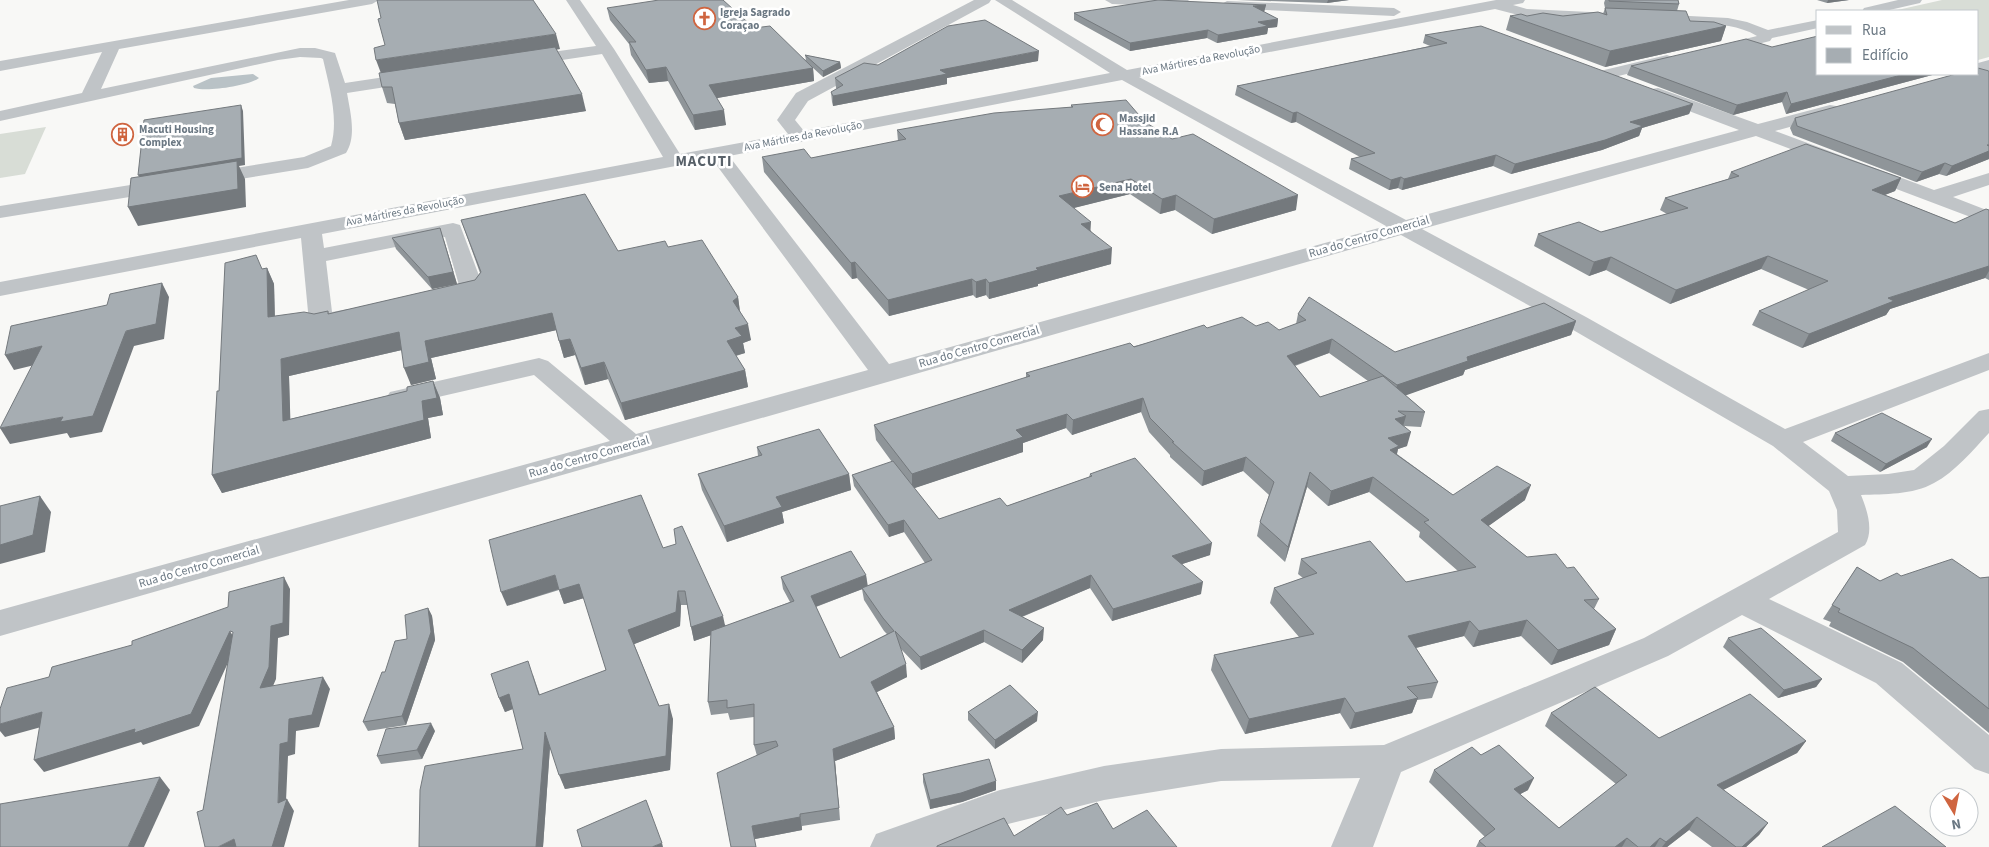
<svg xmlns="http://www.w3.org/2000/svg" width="1989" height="847" font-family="'Source Sans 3',sans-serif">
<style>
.green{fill:#d8ddd6}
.water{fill:#b9c2c6}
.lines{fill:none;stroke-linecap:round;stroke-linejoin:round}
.minor{fill:#c0c4c7;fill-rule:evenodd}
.wall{fill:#8f9599;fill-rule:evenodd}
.shaded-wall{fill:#74797d}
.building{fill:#a6adb2;stroke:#74797d}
.labels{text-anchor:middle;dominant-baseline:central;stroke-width:5;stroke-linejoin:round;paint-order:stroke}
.far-poi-label{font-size:11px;font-weight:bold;fill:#6b7883;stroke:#fff;text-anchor:start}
.far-street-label{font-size:11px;fill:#6b7883;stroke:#fff}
.street-label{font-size:12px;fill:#6b7883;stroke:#fff}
.far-district-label{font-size:15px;font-weight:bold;letter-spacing:1px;fill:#586169;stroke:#fff}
</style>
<rect width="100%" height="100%" fill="#f8f8f6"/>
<g class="green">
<polygon points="1942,0 1989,0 1989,57 1978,60 1978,11 1893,11"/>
<polygon points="46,127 25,174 0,178 0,134"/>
</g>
<path class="water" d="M 253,74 L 259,78 C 248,86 207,92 194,88 L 193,86 L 211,78 Z"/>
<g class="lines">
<g class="minor">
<path d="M 349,0 L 379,0 L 372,4 L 119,49 L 101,89 L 300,48 L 315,48 L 335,53 L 345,83 L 418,72 L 424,74 L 426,77 L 424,80 L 418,82 L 347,93 C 350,111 357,136 346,153 L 308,168 L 0,218 L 0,206 L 304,157 L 331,146 C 339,118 329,86 323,59 L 321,58 L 300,57 L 278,60 L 0,121 L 0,111 L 82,93 L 102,52 L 0,71 L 0,61 Z"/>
<path d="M 566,0 L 580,0 L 614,49 L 680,154 L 788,134 L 777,120 L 796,93 L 974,0 L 991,0 L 989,3 L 808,101 L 795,120 L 804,131 L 1110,73 L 995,0 L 1012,0 L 1127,70 L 1496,0 L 1525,0 L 1523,3 L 1513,5 L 1527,9 L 1611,13 L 1616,14 L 1618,17 L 1616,20 L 1611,21 L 1526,17 L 1495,9 L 1139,77 L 1406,220 L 1739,130 L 1652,97 L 1650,93 L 1652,89 L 1658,88 L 1758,124 L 1830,105 L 1836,106 L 1839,110 L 1836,114 L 1775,131 L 1934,190 L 1989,173 L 1989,185 L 1953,197 L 1989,211 L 1989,224 L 1756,136 L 1422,229 L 1586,317 L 1785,429 L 1989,353 L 1989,370 L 1803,442 L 1848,476 L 1888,474 L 1914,470 L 1944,446 L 1979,411 L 1989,409 L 1989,433 C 1973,450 1955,472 1934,483 C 1913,495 1884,494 1861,495 C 1867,510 1874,530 1865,545 L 1769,599 L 1902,663 L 1989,735 L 1989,774 L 1975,769 L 1876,683 L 1742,615 L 1668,656 L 1401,772 L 1373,847 L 1331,847 L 1360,778 L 1221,781 L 1104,800 L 1000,826 L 942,847 L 870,847 L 876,834 L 1000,790 L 1104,766 L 1221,749 L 1384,745 L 1644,638 L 1838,532 L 1837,510 L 1829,491 L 1773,446 L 1568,327 L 1401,235 L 0,636 L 0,610 L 610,441 L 534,375 L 399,406 L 390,404 L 386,398 L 390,392 L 539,358 L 548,361 L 636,434 L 868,370 L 712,159 L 322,234 L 324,248 L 453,223 L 460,225 L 484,289 L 480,294 C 466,297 449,304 435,300 L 431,295 L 435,290 L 459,285 L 445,237 L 326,261 L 332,312 L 348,309 L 356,311 L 360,316 L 356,321 L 321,329 L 312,327 L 309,322 L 301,238 L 0,296 L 0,282 L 663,157 L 602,54 L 522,66 L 517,64 L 514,61 L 517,58 L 522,56 L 596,46 ZM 1122,80 L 1386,226 L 889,364 L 729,156 Z"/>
<polygon points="1105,0 1188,0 1191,3 1184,7 1112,4"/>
<polygon points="1898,0 1922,0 1920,3 1885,11 1862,11 1864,8"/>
<polygon points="1227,1 1394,8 1401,12 1394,16 1222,8 1220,5"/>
<path d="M 1651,14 L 1728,18 L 1747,22 L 1768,30 L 1818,20 L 1818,28 L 1772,38 L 1770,41 L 1750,46 L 1745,45 L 1743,42 L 1745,39 L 1757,36 C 1723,16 1682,30 1646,21 L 1644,18 L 1646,15 Z"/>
<polygon points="1667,55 1672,57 1675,60 1672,63 1606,79 1600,77 1598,74 1600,71"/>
<polygon points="1989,60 1989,70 1978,73 1978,63"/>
</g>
</g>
<g class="wall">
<polygon points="1237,0 1349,0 1327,3"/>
<polygon points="1605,0 1678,0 1679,4 1677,11 1690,21 1726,26 1721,41 1605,67 1506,30 1510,16 1563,16 1603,14 1605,8 1604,3"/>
<polygon points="1817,0 1849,0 1827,3"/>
<polygon points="1266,5 1264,12 1278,19 1277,27 1268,28 1267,34 1217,43 1207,38 1130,51 1074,20 1074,13"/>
<polygon points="607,8 754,28 806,60 805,55 840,62 841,68 823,77 812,67 813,68 814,81 717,98 726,125 695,130 668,81 649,83 631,55 629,44 610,20"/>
<polygon points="1425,35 1693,104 1689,114 1642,128 1639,136 1602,150 1511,174 1493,166 1402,190 1398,188 1389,190 1349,169 1351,159 1360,157 1296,122 1291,123 1235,95 1237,86 1430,46 1423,43"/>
<polygon points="560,49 556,50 586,111 405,140 399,123 395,104 387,103 382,87 381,73"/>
<polygon points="1038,61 947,78 947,84 833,106 832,102 831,92 837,89 836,88 835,78 878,65"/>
<polygon points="1631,66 1818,74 1936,74 1786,114 1782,102 1733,115 1627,75"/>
<polygon points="1989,71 1989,159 1946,176 1939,174 1916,182 1793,135 1790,128 1795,118"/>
<polygon points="1071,105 1145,122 1172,139 1296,210 1212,234 1175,210 1160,214 1130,194 1073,208 1091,231 1111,264 1038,284 1038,286 989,299 986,295 976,298 973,295 889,316 857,278 852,279 764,172 762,157 811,158 898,141 897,130 1071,107"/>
<polygon points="1731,172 1901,178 1895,191 1885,195 1955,223 1989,210 1989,280 1985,278 1890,309 1886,315 1802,348 1752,325 1759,311 1809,290 1761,269 1670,304 1606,270 1589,276 1534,246 1538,234 1601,232 1667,214 1660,210 1665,198 1728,179"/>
<polygon points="461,220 618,251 668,247 738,297 740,311 751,340 743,343 745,353 736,356 745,370 748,387 625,420 608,379 585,385 575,355 564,358 556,330 431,358 436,379 411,385 402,350 289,376 290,419 407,391 433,381 440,398 443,415 428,418 431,438 222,493 212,475 219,391 262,269 267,268 274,284 275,316 314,314 328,311 329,314 475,280 480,273"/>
<polygon points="392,238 444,240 457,284 432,289 396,249"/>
<path d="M 1298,314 L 1395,352 L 1576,321 L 1571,335 L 1465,370 L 1463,375 L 1405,395 L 1425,412 L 1421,427 L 1404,426 L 1407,446 L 1398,449 L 1397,454 L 1453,495 L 1525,500 L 1488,526 L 1527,557 L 1567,568 L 1599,599 L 1594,609 L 1616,629 L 1609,645 L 1551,665 L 1521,636 L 1473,647 L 1464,636 L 1416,648 L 1438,682 L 1432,698 L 1417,700 L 1412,713 L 1350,729 L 1340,713 L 1245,734 L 1211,670 L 1214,655 L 1299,637 L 1270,603 L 1274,588 L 1303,578 L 1298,574 L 1301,559 L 1406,582 L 1458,571 L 1419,537 L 1420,532 L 1369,492 L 1328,506 L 1307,487 L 1285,562 L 1257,536 L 1260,522 L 1269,495 L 1243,471 L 1202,486 L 1170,457 L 1170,455 L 1149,432 L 1141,412 L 1072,435 L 1066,428 L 1023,443 L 1023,452 L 914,488 L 939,519 L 1007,506 L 1089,477 L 1090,474 L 1210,555 L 1182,564 L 1201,594 L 1112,621 L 1090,588 L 1022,617 L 1043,640 L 1022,663 L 984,642 L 921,670 L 900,648 L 907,677 L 877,692 L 894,727 L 895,739 L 835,761 L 840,820 L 802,826 L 802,830 L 755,839 L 731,847 L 757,756 L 754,745 L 754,717 L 730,720 L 728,713 L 711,715 L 708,702 L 711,635 L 694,641 L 687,605 L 681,605 L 680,626 L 634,644 L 659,706 L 673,719 L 670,770 L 565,789 L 550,748 L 543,847 L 419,847 L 523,749 L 513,709 L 505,712 L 499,698 L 533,675 L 540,695 L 606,670 L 584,598 L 564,604 L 559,590 L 507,606 L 663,548 L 726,626 L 790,602 L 783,589 L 781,577 L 866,575 L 867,586 L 925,563 L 904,532 L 889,537 L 854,486 L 852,475 L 892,462 L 876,440 L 874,425 L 1026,378 L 1026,373 L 1207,328 L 1256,326 L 1279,330 L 1296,324 ZM 1329,353 L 1368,381 L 1320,397 L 1295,366 ZM 862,589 L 864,600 L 884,631 L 887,634 L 840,658 L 816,607 Z"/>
<polygon points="1835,433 1927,447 1880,472 1831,441"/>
<polygon points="757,447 849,474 851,490 782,512 784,523 727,542 702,490 698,474 758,456"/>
<polygon points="1857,567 1880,581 1901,576 1980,578 1989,577 1989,733 1903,662 1829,626 1831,622 1823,619"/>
<polygon points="428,608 432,616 435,640 406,725 368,731 363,722 407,639"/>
<polygon points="1728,638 1822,679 1816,687 1778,698 1723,647"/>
<polygon points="968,712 1037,721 995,749 968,720"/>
<polygon points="1551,713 1659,738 1806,741 1797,753 1723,790 1768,823 1759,835 1746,847 1712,847 1689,830 1667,847 1476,847 1479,841 1485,837 1429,782 1434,770 1481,755 1528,790 1520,794 1559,828 1616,784 1545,726"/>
<polygon points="435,731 422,759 381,764 377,756"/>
<polygon points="923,774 996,790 962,802 930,809 923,782"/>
</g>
<g class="shaded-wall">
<polygon points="1328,0 1349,0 1327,3"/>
<polygon points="1828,0 1849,0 1827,3"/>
<polygon points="1266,5 1264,12 1253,6"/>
<polygon points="1278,19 1277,27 1268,28 1267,34 1217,43 1218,35 1258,22"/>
<polygon points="1726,26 1721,41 1605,67 1610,51"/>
<polygon points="1208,30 1207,38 1130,51 1130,43"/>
<polygon points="556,34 560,49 382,76 376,60"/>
<polygon points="1039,51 1038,61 947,78 947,84 833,106 833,96 940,70"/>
<polygon points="840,62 841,68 823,77 823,71"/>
<polygon points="666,67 668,81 649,83 646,70"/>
<polygon points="813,68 814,81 712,99 709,85"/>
<polygon points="1905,74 1936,74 1786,114 1791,104"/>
<polygon points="1787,92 1782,102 1733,115 1737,105"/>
<polygon points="582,94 586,111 405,140 399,123"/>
<polygon points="1693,104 1689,114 1642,128 1639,136 1602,150 1511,174 1515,164 1630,122"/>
<polygon points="241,105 243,111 245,165 239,166 245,179 246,207 138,226 128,207 142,181 138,175"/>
<polygon points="724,110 726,125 695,130 693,115"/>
<polygon points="1297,112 1296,122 1291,123 1293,113"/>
<polygon points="1989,145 1989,159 1946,176 1952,166"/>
<polygon points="1496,155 1493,166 1402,190 1404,179"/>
<polygon points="1945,163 1939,174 1916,182 1922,172"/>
<polygon points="1401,177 1398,188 1389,190 1391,180"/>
<polygon points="1901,178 1895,191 1866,202 1872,190"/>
<polygon points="1131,179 1130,194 1058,212 1059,196"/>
<polygon points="1176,195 1175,210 1160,214 1162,199"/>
<polygon points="1298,195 1296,210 1212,234 1214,219"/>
<polygon points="1091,222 1090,238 1081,224"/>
<polygon points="440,228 457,284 432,289 428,277"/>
<polygon points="1112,248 1111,264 1038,284 1038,286 989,299 989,283 1036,268"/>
<polygon points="1768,256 1761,269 1670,304 1676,290"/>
<polygon points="1611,257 1606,270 1589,276 1594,262"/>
<polygon points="855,262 857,278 852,279 851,263"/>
<polygon points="1989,266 1989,271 1985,278 1890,309 1886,315 1802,348 1809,334 1888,298"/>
<polygon points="267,268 274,284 275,334 268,317"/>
<polygon points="972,279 973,295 889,316 888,300"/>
<polygon points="986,279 986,295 976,298 976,282"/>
<polygon points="162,283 169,297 164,339 134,346 102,432 70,438 67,433 10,444 0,428 63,417"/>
<polygon points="738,297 740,313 733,301"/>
<polygon points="552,313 557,330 431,358 436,379 411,385 404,368 425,341"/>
<polygon points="1576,321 1571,335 1465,370 1463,375 1393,400 1397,385 1467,357"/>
<polygon points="748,324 751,340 743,343 745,353 730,357 727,341 735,328"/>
<polygon points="399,332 406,349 289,376 291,439 283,421 281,359"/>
<polygon points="570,339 575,355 564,358 559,341"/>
<polygon points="1332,339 1329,353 1284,369 1287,356"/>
<polygon points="42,346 51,361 14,370 5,355"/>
<polygon points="604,362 608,379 585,385 581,368"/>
<polygon points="745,370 748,387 625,420 621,403"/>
<polygon points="433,381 440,398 443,415 428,418 431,438 222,493 212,475 422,401"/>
<polygon points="1143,398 1141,412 1072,435 1073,420"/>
<polygon points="1067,414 1066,428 1023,443 1023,452 912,489 912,474 1016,430"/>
<polygon points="1406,416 1402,430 1395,419"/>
<polygon points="1411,432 1407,446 1398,449 1395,461 1386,464 1388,438"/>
<polygon points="1932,439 1927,447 1880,472 1886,464"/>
<polygon points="1246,457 1243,471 1202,486 1204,471"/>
<polygon points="1310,472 1307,487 1285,562 1288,547"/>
<polygon points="849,474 851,490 782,512 784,523 727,542 724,526 776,497"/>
<polygon points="1373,477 1369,492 1328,506 1331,491"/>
<polygon points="1531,485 1525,500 1476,535 1481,520"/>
<polygon points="40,496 51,512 45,552 0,564 0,545"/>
<polygon points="904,520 904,532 889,537 888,525"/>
<polygon points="1212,543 1210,555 1170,568 1172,556"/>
<polygon points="555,575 559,589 507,606 501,592"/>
<polygon points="866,575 868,587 812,608 811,596"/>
<polygon points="1091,575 1090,588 1009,622 1009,610"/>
<polygon points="284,577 290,589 289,635 278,638 276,679 267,700 260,688 271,626"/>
<polygon points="1203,582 1201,594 1112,621 1113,609"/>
<polygon points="579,584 584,598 564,604 559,590"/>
<polygon points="678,591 681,605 680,626 632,645 628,630"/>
<polygon points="428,608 432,616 435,640 406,725 402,716"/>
<polygon points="723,616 726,630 694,641 691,627"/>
<polygon points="1527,620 1521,636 1473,647 1479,631"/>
<polygon points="1470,621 1464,636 1403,651 1408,636"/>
<polygon points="1044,628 1043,640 1022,663 1022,650"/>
<polygon points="1616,629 1609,645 1551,665 1558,650"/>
<polygon points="984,630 984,642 921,670 920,657"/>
<polygon points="230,631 237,643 199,726 143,745 141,742 44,772 34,760"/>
<polygon points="906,664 907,677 873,694 871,682"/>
<polygon points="323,677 330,689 319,727 296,731 295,754 288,756 286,801 287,799 294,811 284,847 272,847 278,803 280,744 289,719"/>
<polygon points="1822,679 1816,687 1778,698 1784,690"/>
<polygon points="509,694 515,708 505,712 499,698"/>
<polygon points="1345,698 1340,713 1245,734 1249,719"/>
<polygon points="1418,698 1412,713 1350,729 1355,713"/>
<polygon points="669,704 673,719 670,770 565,789 559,775"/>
<polygon points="42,712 52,724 5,737 0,731 0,724"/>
<polygon points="1038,712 1037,721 995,749 995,740"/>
<polygon points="431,723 435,731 422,759 417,750"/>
<polygon points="894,727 895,739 835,761 840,820 833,749"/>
<polygon points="545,732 550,746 543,847 536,847"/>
<polygon points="1806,741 1797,753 1709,797 1717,785"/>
<polygon points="160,777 170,790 144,847 128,847"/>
<polygon points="1534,778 1528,790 1508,801 1514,789"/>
<polygon points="996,781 996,790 962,802 930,809 930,800"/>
<polygon points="800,814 802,830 755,839 752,826"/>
<polygon points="1697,817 1689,830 1667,847 1662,847 1666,842"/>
<polygon points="1768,823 1759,835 1746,847 1742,847"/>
<polygon points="1627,838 1622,847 1615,847"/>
<polygon points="1660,838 1655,847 1650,847"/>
<polygon points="234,839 240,847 218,847"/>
<polygon points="662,843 663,847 652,847"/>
</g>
<g class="building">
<polygon points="377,0 533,0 556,34 376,60 374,48 385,45 378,19 381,18"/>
<polygon points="659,0 723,0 754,28 770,26 813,68 709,85 724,110 693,115 666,67 646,70 629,42 636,42 607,8"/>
<polygon points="1158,0 1266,5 1253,6 1278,19 1258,22 1268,26 1218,35 1208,30 1130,43 1074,13"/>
<polygon points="1609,0 1678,0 1679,4 1609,1"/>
<polygon points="1605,8 1686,11 1690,21 1714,22 1726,26 1610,51 1510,16 1521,14 1527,16 1543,13 1563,16 1598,12 1607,15"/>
<polygon points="985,20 1039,51 940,70 947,74 833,96 831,92 843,85 835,78 864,63 878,65 948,26"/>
<polygon points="1481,26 1693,104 1630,122 1643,126 1605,140 1515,164 1496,155 1404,179 1401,177 1391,180 1351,159 1375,153 1297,112 1293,113 1237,86 1447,43 1425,35"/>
<polygon points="1818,36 1818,74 1905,74 1791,104 1787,92 1737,105 1631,66 1746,39 1772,47"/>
<polygon points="555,47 582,94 399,123 392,87 382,87 379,73"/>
<polygon points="805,55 840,62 823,71"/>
<polygon points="1978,68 1989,71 1989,145 1987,145 1989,146 1989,151 1952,166 1945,163 1922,172 1797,126 1795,118 1956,74 1978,74"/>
<polygon points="1126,100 1145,122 1172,139 1193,134 1298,195 1214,219 1176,195 1162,199 1131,179 1059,196 1091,222 1081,224 1112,248 1036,268 1038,270 989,283 986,279 976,282 972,279 888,300 855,262 851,263 762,157 804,149 811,158 906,139 897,130 994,113 1073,107 1071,105"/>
<polygon points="241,105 242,158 138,175 144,120"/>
<polygon points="1806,144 1901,178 1872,190 1955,223 1986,209 1989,210 1989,266 1888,298 1894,301 1809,334 1759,311 1828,281 1768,256 1676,290 1611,257 1594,262 1538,234 1579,222 1601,232 1688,208 1665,198 1739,176 1731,172"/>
<polygon points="237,161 238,189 128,207 131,178"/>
<polygon points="585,194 618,251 665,241 668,247 702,240 738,297 733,301 748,324 735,328 742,336 727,341 745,370 621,403 604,362 581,368 570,339 559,341 552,313 425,341 429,362 404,368 399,332 281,359 283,421 407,391 407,387 433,381 437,398 422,401 424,420 212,475 217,391 219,391 225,263 256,255 262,269 267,268 268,317 304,312 314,314 328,311 328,314 475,280 481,272 461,220"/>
<polygon points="440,228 453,272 428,277 392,238"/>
<polygon points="162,283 156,324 126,331 93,416 60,422 63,417 0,428 42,346 5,355 11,326 107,305 110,294"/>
<polygon points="1309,297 1395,352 1544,303 1576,321 1467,357 1468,361 1397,385 1332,339 1287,356 1320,397 1383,376 1425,412 1398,411 1406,416 1395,419 1411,432 1388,438 1399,446 1390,450 1453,495 1497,466 1531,485 1481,520 1527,557 1556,554 1567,568 1574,567 1599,599 1584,600 1616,629 1558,650 1527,620 1479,631 1470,621 1408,636 1438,682 1407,687 1418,698 1355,713 1345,698 1249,719 1214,655 1314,634 1274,588 1317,573 1301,559 1370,541 1406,582 1476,567 1424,522 1429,520 1373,477 1331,491 1310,472 1288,547 1260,522 1274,482 1246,457 1204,471 1172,442 1174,442 1150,418 1143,398 1073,420 1067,414 1016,430 1023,437 912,474 874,425 1030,376 1026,373 1130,343 1134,347 1204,325 1207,328 1242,317 1256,326 1268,322 1279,330 1306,320 1298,314"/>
<polygon points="1882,413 1932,439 1886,464 1835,433"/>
<polygon points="819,429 849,474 776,497 782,507 724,526 698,474 762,455 757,447"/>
<polygon points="1135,458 1212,543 1172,556 1203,582 1113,609 1091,575 1009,610 1044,628 1022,650 984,630 920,657 895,631 906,664 871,682 894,727 833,749 839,808 800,814 800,817 752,826 756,847 731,847 717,773 778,746 776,741 754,745 754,704 727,708 727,700 708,702 711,631 794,601 781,577 851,551 866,575 811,596 840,658 894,631 883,618 862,588 932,560 904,520 888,525 852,475 893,461 939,519 1000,498 1007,506 1092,476 1090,474"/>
<polygon points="641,495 663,548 676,544 674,529 682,526 723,616 691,627 685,591 678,591 676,612 628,630 659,706 669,704 666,756 559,775 545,732 536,847 419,847 420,790 425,766 523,749 509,694 499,698 491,674 528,661 539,695 606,670 579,584 559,590 555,575 501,592 489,540"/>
<polygon points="40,496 33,535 0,545 0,506"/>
<polygon points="1952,559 1980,578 1989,577 1989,709 1913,648 1838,612 1840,609 1832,605 1857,567 1880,581 1897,573 1901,576"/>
<polygon points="284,577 283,623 271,626 269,667 260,688 323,677 312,715 289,719 288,742 280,744 278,803 287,799 272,847 236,847 234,839 218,847 205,847 197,812 203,810 233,632 230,631 191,714 134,733 135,729 34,760 42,712 0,724 0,709 7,688 49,677 52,667 132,645 132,641 228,607 229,592"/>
<polygon points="428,608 431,632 402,716 363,722 382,672 385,672 395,641 407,639 405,615"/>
<polygon points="1761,628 1822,679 1784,690 1728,638"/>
<polygon points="1010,685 1038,712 995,740 968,712"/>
<polygon points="1595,687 1659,738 1750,694 1806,741 1717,785 1768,823 1742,847 1736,847 1697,817 1666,842 1660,838 1650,847 1638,847 1627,838 1615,847 1486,847 1479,841 1495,829 1434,770 1472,747 1481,755 1499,745 1534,778 1514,789 1559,828 1627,775 1551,713"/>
<polygon points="431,723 417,750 377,756 386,729"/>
<polygon points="989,759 996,781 961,793 930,800 923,774"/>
<polygon points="160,777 128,847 0,847 0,804"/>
<polygon points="646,800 662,843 652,847 582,847 577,830"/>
<polygon points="1097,803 1113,829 1147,810 1177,847 937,847 937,846 1004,818 1014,836 1061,807 1067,815"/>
<polygon points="1895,806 1946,847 1822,847"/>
</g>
<defs>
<symbol id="church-ring" viewBox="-11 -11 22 22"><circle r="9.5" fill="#fff" stroke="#cf6540" stroke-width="1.5"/><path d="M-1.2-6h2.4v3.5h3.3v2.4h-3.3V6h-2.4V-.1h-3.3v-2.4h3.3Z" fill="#cf6540"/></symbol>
<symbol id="mosque-ring" viewBox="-11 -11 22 22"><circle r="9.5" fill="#fff" stroke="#cf6540" stroke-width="1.5"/><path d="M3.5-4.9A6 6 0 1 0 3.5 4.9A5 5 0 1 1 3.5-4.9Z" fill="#cf6540"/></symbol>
<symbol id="building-ring" viewBox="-11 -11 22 22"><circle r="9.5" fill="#fff" stroke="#cf6540" stroke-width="1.5"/><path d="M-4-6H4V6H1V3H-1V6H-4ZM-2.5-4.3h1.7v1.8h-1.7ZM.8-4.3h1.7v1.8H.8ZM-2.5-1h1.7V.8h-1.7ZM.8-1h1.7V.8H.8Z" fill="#cf6540"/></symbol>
<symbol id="hotel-ring" viewBox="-11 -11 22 22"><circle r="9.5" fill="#fff" stroke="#cf6540" stroke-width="1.5"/><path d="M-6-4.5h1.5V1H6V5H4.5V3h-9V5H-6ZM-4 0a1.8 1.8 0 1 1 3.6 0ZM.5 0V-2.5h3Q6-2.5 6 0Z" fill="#cf6540"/></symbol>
</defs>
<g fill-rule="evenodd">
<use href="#church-ring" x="692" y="6" width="25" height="25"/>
<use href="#mosque-ring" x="1090" y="112" width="25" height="25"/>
<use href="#building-ring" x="110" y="122" width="25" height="25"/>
<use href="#hotel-ring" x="1070" y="174" width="25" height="25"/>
</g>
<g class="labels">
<g class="far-poi-label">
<text x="720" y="12">Igreja Sagrado<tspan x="720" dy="13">Coraçao</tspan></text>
<text x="1119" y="118">Massjid<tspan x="1119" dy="13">Hassane R.A</tspan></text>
<text x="139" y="129">Macuti Housing<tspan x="139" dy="13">Complex</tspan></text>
<text x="1099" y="187">Sena Hotel</text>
</g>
<g class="far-street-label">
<text transform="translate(1201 60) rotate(-11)">Ava Mártires da Revolução</text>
<text transform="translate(803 136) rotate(-11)">Ava Mártires da Revolução</text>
<text transform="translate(405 211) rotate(-11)">Ava Mártires da Revolução</text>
</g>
<g class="street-label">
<text transform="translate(1369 237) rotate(-16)">Rua do Centro Comercial</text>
<text transform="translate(979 347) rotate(-16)">Rua do Centro Comercial</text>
<text transform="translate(589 457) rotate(-16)">Rua do Centro Comercial</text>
<text transform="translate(199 567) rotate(-16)">Rua do Centro Comercial</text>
</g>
<g class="far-district-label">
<text x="704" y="161">MACUTI</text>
</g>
</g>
<rect x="1816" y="10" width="162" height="65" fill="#ffffff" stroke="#c4c9cd"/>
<rect x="1826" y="26" width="25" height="8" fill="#c0c4c7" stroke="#c4c9cd"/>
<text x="1862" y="35" font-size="15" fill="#6b7883">Rua</text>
<rect x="1826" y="48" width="25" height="15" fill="#a6adb2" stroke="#c4c9cd"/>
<text x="1862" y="60" font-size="15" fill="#6b7883">Edifício</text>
<g transform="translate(1954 812) rotate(170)"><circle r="24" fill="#ffffff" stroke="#c4c9cd"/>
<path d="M0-4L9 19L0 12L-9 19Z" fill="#cf6540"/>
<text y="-8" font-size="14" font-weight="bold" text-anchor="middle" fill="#6b7883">N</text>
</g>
</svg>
